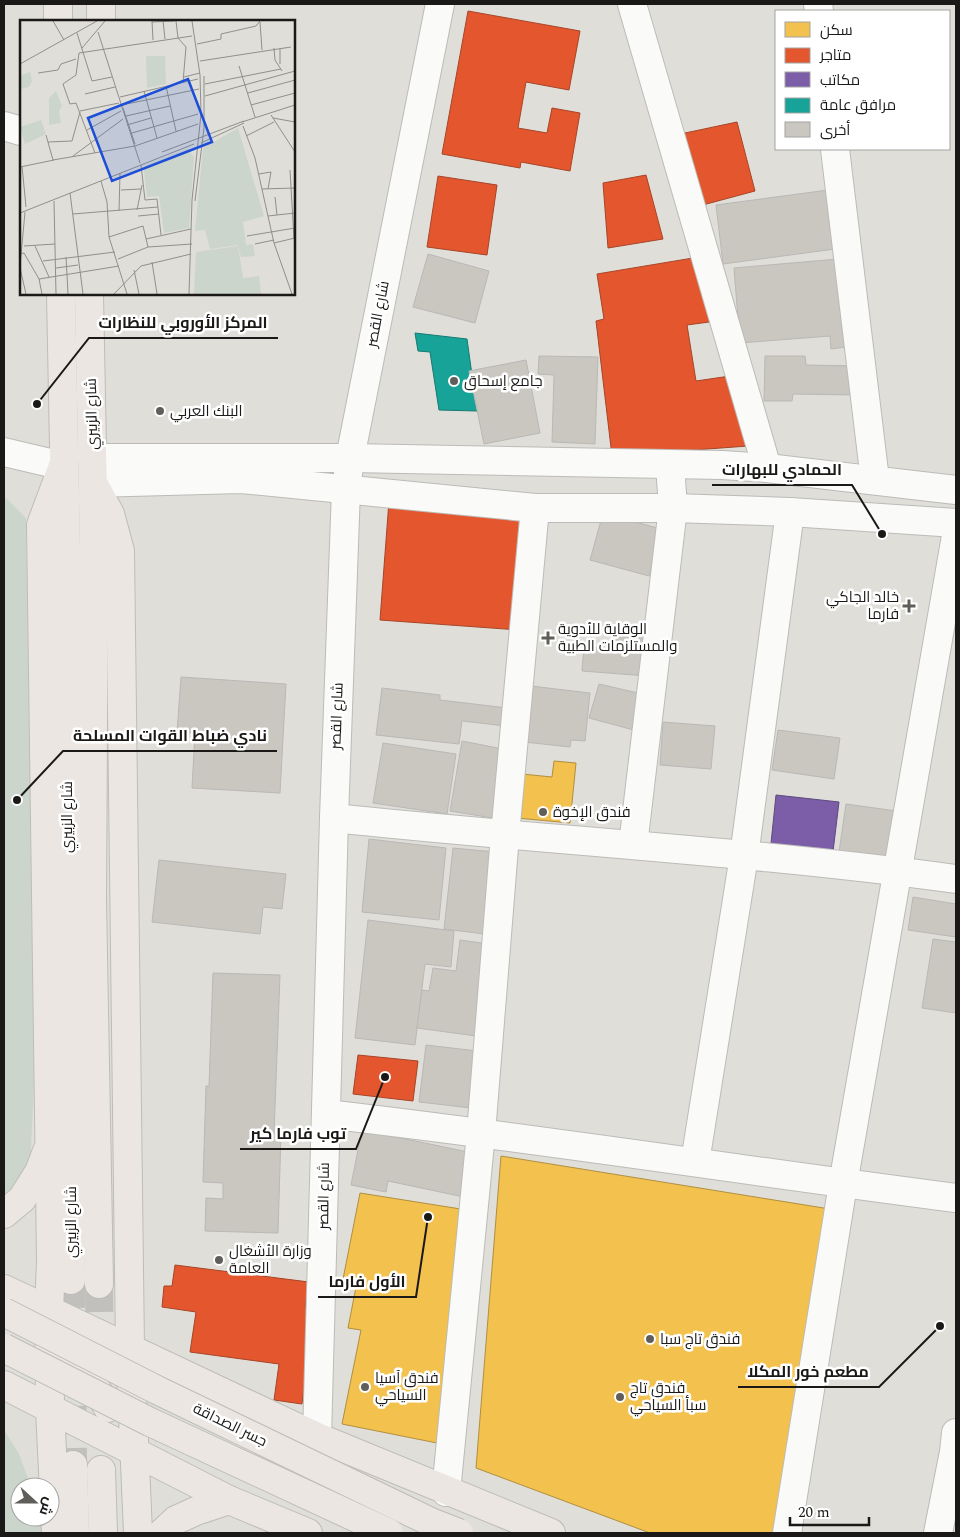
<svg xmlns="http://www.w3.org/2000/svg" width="960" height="1537" font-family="Spectral,Cairo,serif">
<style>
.green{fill:#cbd5cb}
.homes{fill:#f2c14e;stroke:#b18f3e}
.shops{fill:#e4572e;stroke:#a74427}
.offices{fill:#7b5ea7;stroke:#5e497c}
.public{fill:#17a398;stroke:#187a71}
.building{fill:#c9c7bf;stroke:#b9b8b5}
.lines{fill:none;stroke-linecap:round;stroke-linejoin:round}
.major-tunnel{stroke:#c1c0bc;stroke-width:28;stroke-dasharray:28 14;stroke-linecap:butt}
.minor-casing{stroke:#bcbbb7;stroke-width:30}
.major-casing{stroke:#bdbcba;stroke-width:30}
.minor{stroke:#fafaf9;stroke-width:28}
.major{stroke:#ebe6e2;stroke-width:28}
.major-bridge-casing{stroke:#bdbcba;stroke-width:30;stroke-linecap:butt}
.major-bridge{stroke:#ebe6e2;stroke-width:28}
.poi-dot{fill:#5f5e5b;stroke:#fff;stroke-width:2}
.labels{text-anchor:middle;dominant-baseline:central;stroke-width:5;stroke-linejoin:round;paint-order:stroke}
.street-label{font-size:15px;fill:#1a1917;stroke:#fff}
.poi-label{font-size:15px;fill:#1a1917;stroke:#fff;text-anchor:start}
.inset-road{fill:none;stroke:#908f8b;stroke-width:1}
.view{fill:#1d4ed8;fill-opacity:0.15;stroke:#1d4ed8;stroke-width:2.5}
.inset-edge{fill:none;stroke:#1a1917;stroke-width:2.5}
.leader{fill:none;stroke:#1a1917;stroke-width:2}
.callout-dot{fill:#1a1917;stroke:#fff;stroke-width:2}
.callout-label{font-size:16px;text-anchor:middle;font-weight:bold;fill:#1a1917;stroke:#fff;stroke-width:5;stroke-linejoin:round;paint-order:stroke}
</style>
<rect width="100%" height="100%" fill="#dfded9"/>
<g class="green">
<polygon points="4,496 26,518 34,1081 30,1170 4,1205"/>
<polygon points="4,1430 19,1454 31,1487 20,1487 20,1517 42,1517 48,1533 4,1533"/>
</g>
<g class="homes">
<polygon points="554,761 576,763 570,823 517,818 522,774 552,777"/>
<polygon points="501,1156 836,1210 778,1533 650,1533 476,1468"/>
<polygon points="360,1193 467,1210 442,1444 342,1424 361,1330 348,1328 357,1282 343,1279"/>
</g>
<g class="shops">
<polygon points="468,11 580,31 569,90 526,82 518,128 547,133 552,108 580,113 570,171 521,162 520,168 442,154"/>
<polygon points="737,122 755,191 699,206 671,136"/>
<polygon points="646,175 663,239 608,248 603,183"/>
<polygon points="438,176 497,185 487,255 427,247"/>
<polygon points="699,257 709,322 687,325 696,381 737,375 748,446 612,456 596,321 604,319 597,274"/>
<polygon points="389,501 528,511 519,630 380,620"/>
<polygon points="358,1055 418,1061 413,1101 353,1094"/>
<polygon points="175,1265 309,1282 305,1308 314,1309 302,1404 274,1400 279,1364 190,1352 196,1312 162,1307 164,1286 172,1286"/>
</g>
<polygon class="offices" points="776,795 839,802 832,860 770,853"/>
<polygon class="public" points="415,333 467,339 477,411 439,410 430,352 418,351"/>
<g class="building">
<polygon points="828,190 835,249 723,264 716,205"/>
<polygon points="428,254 489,271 475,323 413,307"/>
<polygon points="838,259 846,347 831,349 830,336 740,343 734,268"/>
<polygon points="539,356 598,357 595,444 552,442 554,375 538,374"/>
<polygon points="765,356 805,356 806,365 857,366 857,395 793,394 792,401 764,401"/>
<polygon points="526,360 540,433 484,444 469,371"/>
<polygon points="603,513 661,529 649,576 590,560"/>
<polygon points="615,636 650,639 647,676 582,671 584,646 614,649"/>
<polygon points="181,677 286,684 280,793 192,788 195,733 177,732"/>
<polygon points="599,684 647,695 641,732 589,718"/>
<polygon points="531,686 590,693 585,741 571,740 570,747 524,742"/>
<polygon points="382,688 440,695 440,700 516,709 514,727 462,721 459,744 376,735"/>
<polygon points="663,722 715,726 711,769 660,765"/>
<polygon points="778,730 840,738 834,779 772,770"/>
<polygon points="462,741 508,750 499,819 450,811"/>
<polygon points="383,743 456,754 447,814 373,803"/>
<polygon points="846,804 904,812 896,868 838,859"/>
<polygon points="369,839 446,848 439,920 362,912"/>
<polygon points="453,848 496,852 493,935 444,929"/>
<polygon points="159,860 286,874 282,909 263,907 260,934 152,922"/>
<polygon points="913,897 956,904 956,937 908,930"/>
<polygon points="368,920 454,931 451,967 425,964 415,1045 355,1038"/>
<polygon points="933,939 956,942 956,1013 922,1008"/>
<polygon points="460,940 489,944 476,1036 417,1028 422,990 429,991 433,968 456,971"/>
<polygon points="213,973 280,975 274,1133 281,1133 278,1233 205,1231 206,1198 223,1199 223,1183 203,1182 206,1086 209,1086"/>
<polygon points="426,1045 486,1052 480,1109 419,1102"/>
<polygon points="362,1130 473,1153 464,1197 388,1181 386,1192 351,1185"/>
</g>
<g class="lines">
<g class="major-tunnel">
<polyline points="71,1280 73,1465"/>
<polyline points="99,1284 100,1356"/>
</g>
<defs>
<g id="minor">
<polyline points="632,4 767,468"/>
<polyline points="818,4 819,11"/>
<polyline points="4,126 21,131"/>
<polyline points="835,149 875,480"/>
<polyline points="4,452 63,466"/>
<polyline points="92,458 350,458 722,465 767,468 956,490"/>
<polyline points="93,483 241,479 535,508 673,508 790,512 956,523"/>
<path d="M 334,818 C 541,840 750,851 956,879"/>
<polyline points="633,845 673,508 670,465"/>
<path d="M 326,1114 C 537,1138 746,1171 956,1198"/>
<polyline points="695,1162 744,856 790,512"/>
<polyline points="317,1437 334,818 346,490 350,458 440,4"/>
<polyline points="446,1492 481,1133 505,835 535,508"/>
<polyline points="787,1533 843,1184 956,536"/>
<polyline points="938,1533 954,1452 956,1433"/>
</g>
<g id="major">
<polyline points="58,4 58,21"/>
<polyline points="101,4 101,21"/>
<polyline points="61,294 66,549 71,1280"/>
<polyline points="89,294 94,552 92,900 99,1284"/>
<polyline points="93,483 110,514 120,551 130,1348 138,1533"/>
<polyline points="4,1214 22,1199 39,1172 47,1151"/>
<polyline points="4,1289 317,1437 551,1533"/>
<polyline points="64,1336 108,1408"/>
<polyline points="4,1385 229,1500 308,1533"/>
<polyline points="73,1465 75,1533"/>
<polyline points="101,1470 103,1533"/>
<polyline points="56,1533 50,1410 49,1311 51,1261 41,525 63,466"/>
<polyline points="162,1533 176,1520 196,1511 229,1500"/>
</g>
</defs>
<use href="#minor" class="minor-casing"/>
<use href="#major" class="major-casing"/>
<use href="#minor" class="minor"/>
<use href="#major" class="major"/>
<defs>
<g id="major-bridge">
<polyline points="4,1312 157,1390 433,1523 459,1533"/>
<polyline points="4,1348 150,1422 389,1533"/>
</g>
</defs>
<use href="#major-bridge" class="major-bridge-casing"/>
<use href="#major-bridge" class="major-bridge"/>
</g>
<g class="poi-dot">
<circle cx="454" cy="381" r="5"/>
<circle cx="160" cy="411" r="5"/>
<path d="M906.5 598.5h5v5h5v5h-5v5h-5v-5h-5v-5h5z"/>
<path d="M545.5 630.5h5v5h5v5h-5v5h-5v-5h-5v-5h5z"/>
<circle cx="543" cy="812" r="5"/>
<circle cx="219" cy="1260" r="5"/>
<circle cx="650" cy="1339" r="5"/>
<circle cx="365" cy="1387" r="5"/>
<circle cx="620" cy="1397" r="5"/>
</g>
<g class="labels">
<g class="street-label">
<text transform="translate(378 314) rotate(-79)">شارع القصر</text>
<text transform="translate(92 414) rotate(-91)">شارع الزبيري</text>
<text transform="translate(337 716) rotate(-88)">شارع القصر</text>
<text transform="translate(67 817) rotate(-90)">شارع الزبيري</text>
<text transform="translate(324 1196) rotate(-89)">شارع القصر</text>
<text transform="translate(71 1222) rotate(-90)">شارع الزبيري</text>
<text transform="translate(230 1425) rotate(26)">جسر الصداقة</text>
</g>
<g class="poi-label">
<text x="464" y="381">جامع إسحاق</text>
<text x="170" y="411">البنك العربي</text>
<text x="899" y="597" text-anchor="end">خالد الجاكي<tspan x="899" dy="17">فارما</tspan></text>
<text x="558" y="629">الوقاية للأدوية<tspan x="558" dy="17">والمستلزمات الطبية</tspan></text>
<text x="553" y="812">فندق الإخوة</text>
<text x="229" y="1251">وزارة الأشغال<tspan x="229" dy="17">العامة</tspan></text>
<text x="660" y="1339">فندق تاج سبا</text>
<text x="375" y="1378">فندق آسيا<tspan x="375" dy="17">السياحي</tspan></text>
<text x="630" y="1388">فندق تاج<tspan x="630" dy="17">سبأ السياحي</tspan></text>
</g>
</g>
<g transform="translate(20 20)">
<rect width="275" height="275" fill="#dfded9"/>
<path d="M 126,36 L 145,36 L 146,64 L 127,68 ZM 10,52 L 12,61 L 9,67 L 0,69 L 0,56 ZM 36,71 L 42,86 L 39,91 L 41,103 L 29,105 L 29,78 ZM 21,100 L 26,114 L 5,124 L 0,107 ZM 218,108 L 244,196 L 223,202 L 226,225 L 233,224 L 235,236 L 221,237 L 218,225 L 190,229 L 185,210 L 175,211 L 183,128 ZM 168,129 L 174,137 L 169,208 L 144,213 L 139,176 L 127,177 L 124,150 L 125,146 ZM 218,226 L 223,258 L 239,256 L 241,274 L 174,274 L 176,232 Z" fill="#cbd5cb"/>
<path class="inset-road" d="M 33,1 L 44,20M 132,1 L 133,20M 143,1 L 145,19M 156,1 L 158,18 L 166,27 L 163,62M 132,2 L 155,1M 240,2 L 242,30M 78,12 L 120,143M 57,13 L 72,61 L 92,57M 177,24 L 201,19 L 201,14 L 236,6 L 240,1M 62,28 L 85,1M 254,28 L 255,40 L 262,51M 260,28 L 260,44M 180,41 L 271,27M 0,44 L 77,1M 219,46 L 235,97M 18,53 L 38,50 L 41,44 L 56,39M 164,57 L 180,53M 185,64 L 261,49M 146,66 L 156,111M 124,71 L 137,118M 228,73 L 275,60M 65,74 L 95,67M 185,76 L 275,51M 100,77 L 178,59M 102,85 L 179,69M 231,85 L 275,73M 103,88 L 115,124M 60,91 L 99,83M 251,95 L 275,132M 106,96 L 150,86M 253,98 L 275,102M 222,102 L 275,85M 107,105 L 131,98M 223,106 L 235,138 L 254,223 L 272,274M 67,110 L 101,91M 112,113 L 178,94M 26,115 L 33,140M 226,116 L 254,102M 28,122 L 52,121 L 60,92M 181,123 L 224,103M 142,132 L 224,101M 75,133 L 56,83 L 50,84 L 43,64 L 56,55 L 59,33 L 172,16M 53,136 L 103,99M 33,140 L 115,126 L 178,104M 121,145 L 125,180 L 137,179 L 141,215M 2,146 L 6,187M 0,147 L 34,140M 270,150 L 274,219M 239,154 L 251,152 L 248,169M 81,161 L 87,182 L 89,217 L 107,274M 242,169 L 275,168M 101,170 L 121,169M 50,173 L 63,274M 255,177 L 257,195M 34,181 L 36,274M 175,181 L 184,108 L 184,56M 117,190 L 122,165M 99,191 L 100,153M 0,193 L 174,124M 53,194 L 138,187M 118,196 L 139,194M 248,196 L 275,193M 227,216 L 275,208M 89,217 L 123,206 L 128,227M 126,219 L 171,209M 254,223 L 275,218M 235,224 L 254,220M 4,226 L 35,224M 15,226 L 29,257M 0,234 L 4,233 L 19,259 L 22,274M 46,237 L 48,274M 98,239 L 128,227 L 172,224M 23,241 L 95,232M 132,242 L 137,274M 0,246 L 5,192M 0,248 L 6,274M 36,248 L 58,245M 114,250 L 119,274M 19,259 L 99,246M 94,274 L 121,246 L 171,234M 169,274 L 172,180 L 181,94 L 180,55 L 172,1"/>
<path class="view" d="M 168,59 L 192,122 L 92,161 L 68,98 Z"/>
<rect width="275" height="275" class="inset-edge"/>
</g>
<path class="leader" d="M37 404L89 338H278M882 534L852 485H712M17 800L63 751H277M385 1077L356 1149H240M428 1217L416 1297H318M940 1326L879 1387H738"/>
<g class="callout-dot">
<circle cx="37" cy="404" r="5"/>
<circle cx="882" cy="534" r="5"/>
<circle cx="17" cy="800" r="5"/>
<circle cx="385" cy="1077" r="5"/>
<circle cx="428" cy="1217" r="5"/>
<circle cx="940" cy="1326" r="5"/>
</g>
<g class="callout-label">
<text x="183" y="328">المركز الأوروبي للنظارات</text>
<text x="782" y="475">الحمادي للبهارات</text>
<text x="170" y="741">نادي ضباط القوات المسلحة</text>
<text x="298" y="1139">توب فارما كير</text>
<text x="367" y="1287">الأول فارما</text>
<text x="808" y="1377">مطعم خور المكلا</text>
</g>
<rect width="960" height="1537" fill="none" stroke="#1a1917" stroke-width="10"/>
<rect x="775" y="10" width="175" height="140" fill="#ffffff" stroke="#a3a3a2"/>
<rect x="785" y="22" width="25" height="15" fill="#f2c14e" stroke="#a3a3a2"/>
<text x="820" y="35" font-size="15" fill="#1a1917">سكن</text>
<rect x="785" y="48" width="25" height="15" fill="#e4572e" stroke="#a3a3a2"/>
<text x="820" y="60" font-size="15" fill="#1a1917">متاجر</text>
<rect x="785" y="72" width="25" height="15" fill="#7b5ea7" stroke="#a3a3a2"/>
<text x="820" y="85" font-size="15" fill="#1a1917">مكاتب</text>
<rect x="785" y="98" width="25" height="15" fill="#17a398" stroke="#a3a3a2"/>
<text x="820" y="110" font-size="15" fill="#1a1917">مرافق عامة</text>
<rect x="785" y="122" width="25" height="15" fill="#c9c7bf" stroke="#a3a3a2"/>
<text x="820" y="135" font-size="15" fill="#1a1917">أخرى</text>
<g transform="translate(35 1502) rotate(111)"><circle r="24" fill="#ffffff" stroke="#a3a3a2"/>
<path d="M0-4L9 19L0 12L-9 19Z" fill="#5f5e5b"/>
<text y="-8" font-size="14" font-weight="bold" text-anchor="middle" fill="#1a1917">ش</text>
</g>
<path d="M790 1517v8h79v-8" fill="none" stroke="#1a1917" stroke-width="2.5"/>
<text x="798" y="1517" font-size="15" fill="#1a1917" stroke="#ffffff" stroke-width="4" paint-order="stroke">20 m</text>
</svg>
